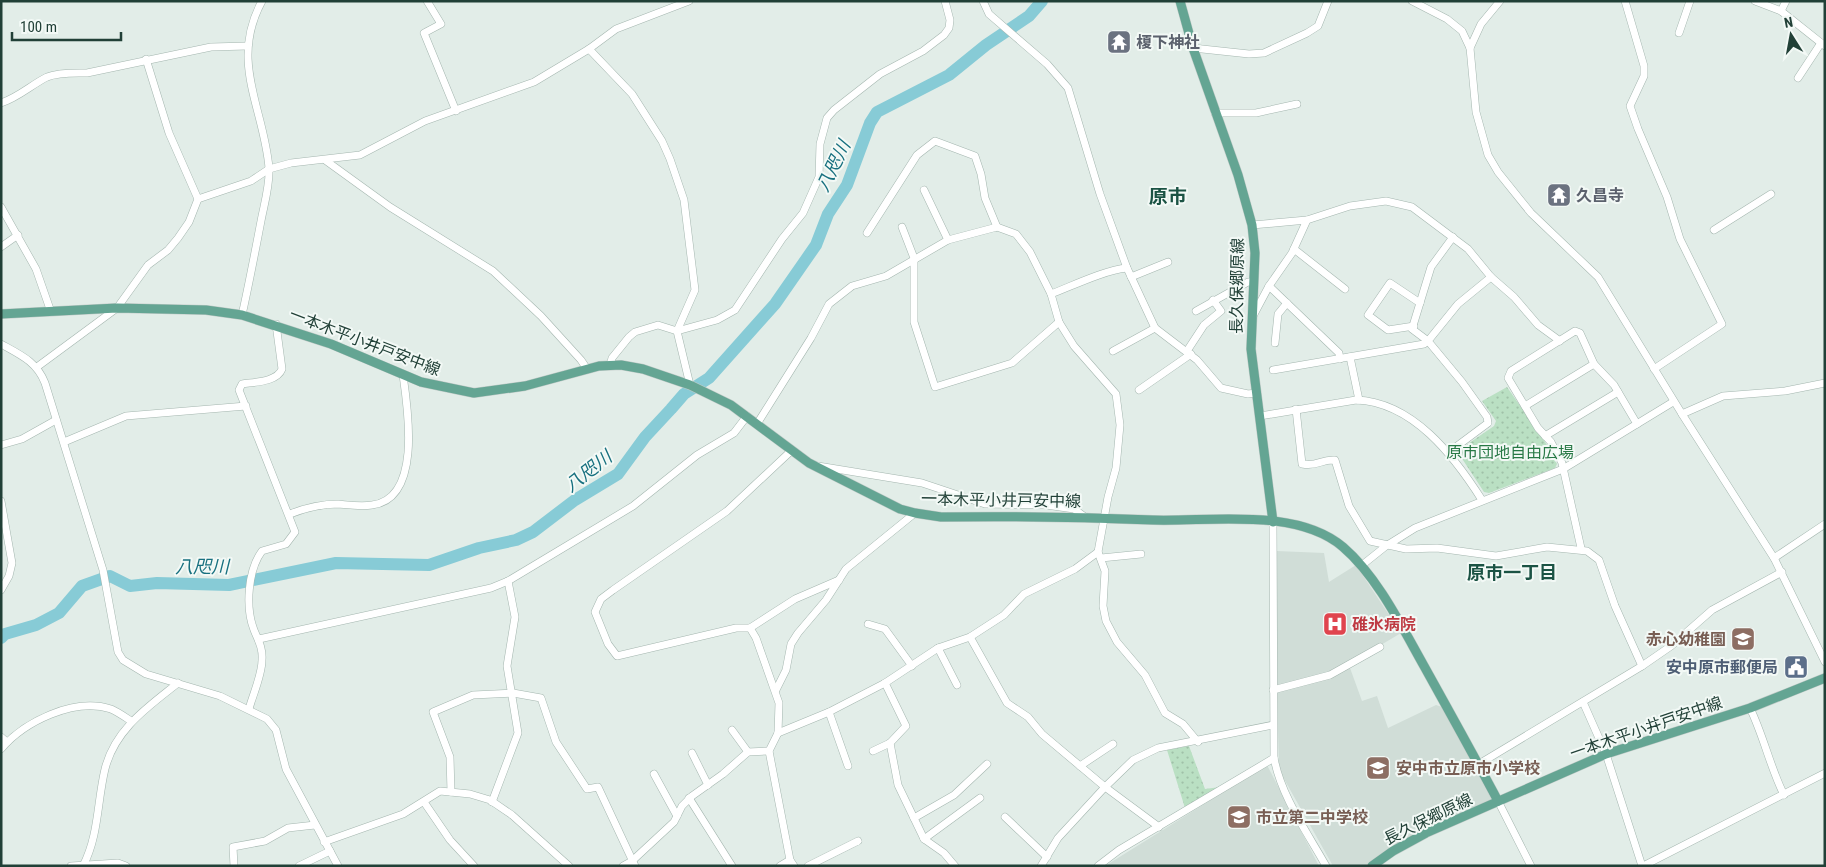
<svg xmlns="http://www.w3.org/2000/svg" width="1826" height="867" font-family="'Roboto Condensed','Noto Sans JP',sans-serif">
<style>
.built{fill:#d0ddd7}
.park{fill:url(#park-dots)}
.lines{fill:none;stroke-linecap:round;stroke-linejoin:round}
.river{stroke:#87cbd6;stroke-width:12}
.minor-casing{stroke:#a4b6af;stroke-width:8}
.major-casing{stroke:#c1cac7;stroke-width:10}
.minor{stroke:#fff;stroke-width:7}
.major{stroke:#64a593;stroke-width:9}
.labels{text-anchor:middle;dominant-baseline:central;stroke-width:4;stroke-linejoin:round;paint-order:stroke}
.worship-label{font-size:16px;font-weight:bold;fill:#5b616d;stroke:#f3f9f6;text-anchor:start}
.street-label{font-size:16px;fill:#214037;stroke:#f3f9f6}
.park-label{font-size:16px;fill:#287946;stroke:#f3f9f6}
.health-label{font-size:16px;font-weight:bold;fill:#be3a42;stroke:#f3f9f6;text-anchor:start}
.education-label{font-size:16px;font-weight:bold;fill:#785e54;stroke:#f3f9f6;text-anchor:start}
.service-label{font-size:16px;font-weight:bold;fill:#4e5e75;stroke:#f3f9f6;text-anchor:end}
.water-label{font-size:18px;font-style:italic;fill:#17707f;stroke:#f3f9f6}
.neighbourhood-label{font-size:18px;font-weight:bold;fill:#1b5344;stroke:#f3f9f6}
.quarter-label{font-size:19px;font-weight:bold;fill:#1b5344;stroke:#f3f9f6}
</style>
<defs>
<pattern id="park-dots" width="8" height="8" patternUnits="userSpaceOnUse" patternTransform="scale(1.25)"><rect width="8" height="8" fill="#bae0c3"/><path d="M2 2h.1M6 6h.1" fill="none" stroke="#a0c1a8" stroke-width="1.8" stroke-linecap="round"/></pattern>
</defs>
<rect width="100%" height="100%" fill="#e2ede8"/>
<g class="built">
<polygon points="1277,551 1324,553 1329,582 1356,565 1401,633 1354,661 1329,672 1276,687"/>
<polygon points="1350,668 1362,701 1377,696 1388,728 1436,705 1442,707 1492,800 1391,848 1365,866 1333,866 1279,770 1277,692"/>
<polygon points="1267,765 1319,866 1105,866"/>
</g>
<g class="park">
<path d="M 1507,387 C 1524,412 1544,436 1557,464 L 1555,468 L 1489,493 L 1484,492 L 1459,454 L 1459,450 L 1494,426 L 1496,421 L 1482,401 Z"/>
<polygon points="1189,746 1205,789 1220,787 1185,808 1167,750"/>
</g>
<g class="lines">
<polyline class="river" points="1,638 5,634 36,625 59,613 82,586 110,576 130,586 157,583 229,585 336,563 429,565 479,548 516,540 533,532 575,500 618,474 645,437 671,409 684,394 709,378 775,304 816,245 828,214 847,185 870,123 877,112 949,75 986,45 1029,16 1042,1"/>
<defs>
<g id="minor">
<polyline points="427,1 441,24 424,33 456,111"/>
<polyline points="983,1 989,14 1047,64 1068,88 1100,194 1127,268 1155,328 1197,360 1221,388 1248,394 1256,393"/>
<polyline points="1412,1 1447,19 1462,31 1470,48 1476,112 1488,155 1498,172 1531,213 1598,277 1682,414 1723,396 1785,391 1825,383"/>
<polyline points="1625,1 1644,66 1644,76 1630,106 1638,129 1667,197 1680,239 1722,324 1654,369"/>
<polyline points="1755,1 1781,11 1825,46"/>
<polyline points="1781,11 1786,1"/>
<polyline points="1679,33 1690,1"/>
<polyline points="1193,48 1249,54 1264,53 1307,33 1318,26 1328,1"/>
<polyline points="1470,48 1481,24 1500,1"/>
<polyline points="589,49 632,94 662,141 670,159 684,200 695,290 677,331 690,385"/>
<polyline points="1798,78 1821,43"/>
<path d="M 1,103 C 19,97 31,85 47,77 C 59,72 75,73 87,73 L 211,47 L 247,46"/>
<polyline points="1215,113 1256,113 1297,104"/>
<polyline points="325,160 390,207 493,271 541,316 581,360 587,369"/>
<polyline points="924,190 948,240"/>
<polyline points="198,199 251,181 269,169 291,163 360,155 425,121 534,82 589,49 616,29 689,1"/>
<polyline points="1,207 36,269 51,312"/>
<polyline points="1252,225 1307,220"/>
<polyline points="902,227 914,258 914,322 935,387 1012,363 1059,322"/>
<polyline points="1714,230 1771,194"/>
<polyline points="867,233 917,155 935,141 975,156 981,174 985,198 997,227"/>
<polyline points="1,247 18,235"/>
<polyline points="1294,249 1345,289"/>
<polyline points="1131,277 1168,262"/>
<polyline points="1269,286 1339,353 1340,359"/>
<path d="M 1051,294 C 1072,286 1105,270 1127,268"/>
<polyline points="1196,311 1248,282 1254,282"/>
<path d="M 242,315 C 249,284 255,252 261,221 C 264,205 270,185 269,168 C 264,108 229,62 262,1"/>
<polyline points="1253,316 1269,286 1292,253 1307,220 1350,206 1386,201 1412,207 1468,249 1491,277 1514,297 1538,325 1560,341"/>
<polyline points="1414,326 1388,330 1368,315 1390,283 1420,303"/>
<polyline points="1428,341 1412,329 1431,267 1453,237"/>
<polyline points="1275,343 1278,314 1287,303"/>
<path d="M 1,344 C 21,355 37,362 45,383 L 103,570 L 118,652 L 123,660 L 146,674 L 220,696 L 267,719 L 276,730 L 286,769 L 338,866"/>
<polyline points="1113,351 1155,328"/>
<polyline points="1187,351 1204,325 1221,311 1213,300"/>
<polyline points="1350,357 1359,400"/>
<polyline points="610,365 612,358 629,337 635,332 658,325 677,331 717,320 735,310 782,239 803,213 819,177 820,144 827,118 834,110 880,74 923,51 944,35 949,28 950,20 945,1"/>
<polyline points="37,367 117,308 148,265 168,250 178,238 189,222 198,199 169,133 146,59"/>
<polyline points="1273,370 1424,344 1428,341"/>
<polyline points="1139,390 1191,354"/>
<polyline points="1525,406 1594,364"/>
<path d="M 1296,409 L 1302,464 C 1319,467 1320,459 1335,460 L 1349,506 L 1370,541 L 1406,549 L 1437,548 L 1496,556 L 1547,547 L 1587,551 L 1599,560 L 1615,606 L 1642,666"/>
<polyline points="1682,414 1774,558 1825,662"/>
<path d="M 1260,416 L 1356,400 C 1413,402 1454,456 1482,500"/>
<polyline points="757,424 811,338 829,304 852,286 886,276 948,240 997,227 1016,234 1030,252 1051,294 1059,322 1074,346 1116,394 1120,425 1116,468 1108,497 1098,552 1105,571 1103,606 1106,621 1117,642 1145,675 1165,713 1183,724 1198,742"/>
<polyline points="1545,436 1618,392"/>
<polyline points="64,442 126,416 246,406"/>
<polyline points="1,445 22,439 56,420"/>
<polyline points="791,451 727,511 613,590 601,599 595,612 608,644 617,656 736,628 750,628 756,638 779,703 778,733 769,751 790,860 794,866"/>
<polyline points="1449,452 1488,423 1487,417 1462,382 1428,341 1458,304 1491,277"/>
<polyline points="818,466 922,483 985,504 1046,505 1074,509 1085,517"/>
<polyline points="1,501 12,563 9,576 1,590"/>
<path d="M 290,514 C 305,508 321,504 338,504 C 349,505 361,507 372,505 C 422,499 408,410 403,375"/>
<path d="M 1273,522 L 1274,758 C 1281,796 1307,832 1326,866"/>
<polyline points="1581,548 1562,463 1551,442 1538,428 1508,378 1511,371 1575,331 1580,333 1594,364 1614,385 1637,424"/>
<polyline points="1101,558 1141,554"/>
<polyline points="1774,558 1825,524"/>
<polyline points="1361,566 1386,546 1415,528 1563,469 1673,402"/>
<polyline points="868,624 885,629 912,666"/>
<polyline points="750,628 795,599 839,580"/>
<polyline points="970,637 1007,703 1028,717 1042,734 1105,787 1159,827"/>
<polyline points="259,639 491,588 508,581 633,506 697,455 734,433 747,416"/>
<polyline points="938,648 957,685"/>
<polyline points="776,690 786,670 791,644 798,633 826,600 846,569 915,513"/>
<polyline points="1273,690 1330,675 1380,647"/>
<polyline points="1583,702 1606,754 1642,866"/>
<path d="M 1750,708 C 1764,737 1770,767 1784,795"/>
<path d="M 249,709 C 253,694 262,675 262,660 C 263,648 258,640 254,630 C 245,607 248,570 262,551 L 286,544 L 295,532 L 239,390 L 242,384 C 255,382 277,382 282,369 L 276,324"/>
<polyline points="829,712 848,766"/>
<polyline points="732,730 748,752"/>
<polyline points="778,733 829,712 885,683 938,648 970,637 1004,615 1024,594 1075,569 1098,552"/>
<polyline points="1,737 7,742"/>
<polyline points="890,743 898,785 924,839 944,853 955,866"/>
<path d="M 1,749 C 24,722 74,697 111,709 C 118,712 125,717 131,721"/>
<polyline points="873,751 890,743 906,726 885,683"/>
<polyline points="692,753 708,785"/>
<polyline points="1479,764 1642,666 1671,646 1712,610 1782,572"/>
<polyline points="1080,766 1113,744"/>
<polyline points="654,774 677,816"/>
<polyline points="451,792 450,757 433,712 473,695 513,693 541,698 556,742 587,789 598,787 635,866"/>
<polyline points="689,798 732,866"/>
<polyline points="1498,801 1531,866"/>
<polyline points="424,802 450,840 474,866"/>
<polyline points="492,802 518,733 507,666 515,617 508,581"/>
<polyline points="1005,817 1047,857"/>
<polyline points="914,818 954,795 987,764"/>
<polyline points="924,839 980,798"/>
<polyline points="324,842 403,814 440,791 470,794 490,800 512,815 569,866"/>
<polyline points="71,866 118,863 126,866"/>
<path d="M 83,866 C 99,835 97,802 105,769 C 115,729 148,707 178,683"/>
<polyline points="234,866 233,847 265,841 288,828 315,825"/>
<polyline points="299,866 330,851"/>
<polyline points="623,866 632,861 674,822 682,806 692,796 723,774 748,752 769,751"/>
<polyline points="780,866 790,860"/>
<polyline points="808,866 858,841"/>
<polyline points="1041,866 1058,838 1105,787 1133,760 1158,748 1273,725"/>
<polyline points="1098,866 1119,850 1274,758"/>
<polyline points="1643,866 1825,773"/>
</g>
<g id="major">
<polyline points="1180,1 1193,48 1238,175 1252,225 1255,253 1251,349 1273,522"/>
<path d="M 1,314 L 117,308 L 206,310 L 242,315 L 331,344 L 421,382 L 474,393 L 525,386 L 599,366 L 621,365 L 643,369 L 690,385 L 731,405 L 809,463 L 900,509 L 915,513 L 941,517 C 1012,516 1082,517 1153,520 C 1210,522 1296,507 1343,547 C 1377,576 1402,627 1424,666 C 1449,711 1474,756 1498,801"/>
<polyline points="1372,866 1393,851 1426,833 1606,754 1750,708 1825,678"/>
</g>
</defs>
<use href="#minor" class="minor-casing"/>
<use href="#major" class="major-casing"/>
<use href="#minor" class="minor"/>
<use href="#major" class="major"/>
</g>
<defs>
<symbol id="temple-square" viewBox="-11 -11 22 22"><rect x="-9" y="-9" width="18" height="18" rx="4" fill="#6b7280" stroke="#f3f9f6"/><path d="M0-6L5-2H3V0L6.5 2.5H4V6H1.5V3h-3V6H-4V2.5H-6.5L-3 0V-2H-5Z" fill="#fff"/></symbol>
<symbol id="hospital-square" viewBox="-11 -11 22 22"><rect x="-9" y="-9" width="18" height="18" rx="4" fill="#e0444e" stroke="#f3f9f6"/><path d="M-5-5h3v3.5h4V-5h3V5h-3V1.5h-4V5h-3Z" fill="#fff"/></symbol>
<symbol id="school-square" viewBox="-11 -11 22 22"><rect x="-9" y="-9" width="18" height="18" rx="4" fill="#8d6e63" stroke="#f3f9f6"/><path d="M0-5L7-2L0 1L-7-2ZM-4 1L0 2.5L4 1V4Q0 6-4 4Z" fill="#fff"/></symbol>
<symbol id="civic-square" viewBox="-11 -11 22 22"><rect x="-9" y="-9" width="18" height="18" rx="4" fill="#5c6f8a" stroke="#f3f9f6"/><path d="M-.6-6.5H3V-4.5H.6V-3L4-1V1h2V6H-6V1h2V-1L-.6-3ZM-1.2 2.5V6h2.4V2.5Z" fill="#fff"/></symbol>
</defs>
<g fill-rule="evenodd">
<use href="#temple-square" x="1105" y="28" width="28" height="28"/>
<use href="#temple-square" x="1545" y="181" width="28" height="28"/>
<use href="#hospital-square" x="1321" y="610" width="28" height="28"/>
<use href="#school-square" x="1729" y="625" width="28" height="28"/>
<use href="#civic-square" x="1782" y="653" width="28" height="28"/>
<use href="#school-square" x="1364" y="754" width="28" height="28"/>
<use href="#school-square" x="1225" y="803" width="28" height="28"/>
</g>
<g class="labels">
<g class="worship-label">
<text x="1136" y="42">榎下神社</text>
<text x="1576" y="195">久昌寺</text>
</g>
<g class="street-label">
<text transform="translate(1237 286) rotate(-89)">長久保郷原線</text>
<text transform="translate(365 342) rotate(21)">一本木平小井戸安中線</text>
<text transform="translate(1001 500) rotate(1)">一本木平小井戸安中線</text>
<text transform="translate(1646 728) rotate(-19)">一本木平小井戸安中線</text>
<text transform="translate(1428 819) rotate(-26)">長久保郷原線</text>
</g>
<g class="park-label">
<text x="1510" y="452">原市団地自由広場</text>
</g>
<g class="health-label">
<text x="1352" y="624">碓氷病院</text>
</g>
<g class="education-label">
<text x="1726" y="639" text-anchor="end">赤心幼稚園</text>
<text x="1396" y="768">安中市立原市小学校</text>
<text x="1256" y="817">市立第二中学校</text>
</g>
<g class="service-label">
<text x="1778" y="667">安中原市郵便局</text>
</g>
<g class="water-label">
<text transform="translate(833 166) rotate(-64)">八咫川</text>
<text transform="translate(588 471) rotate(-38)">八咫川</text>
<text x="202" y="566">八咫川</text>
</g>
<g class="neighbourhood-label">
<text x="1512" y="572">原市一丁目</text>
</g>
<g class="quarter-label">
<text x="1168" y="196">原市</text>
</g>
</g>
<rect width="1826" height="867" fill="none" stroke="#214037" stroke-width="5"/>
<g transform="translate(1791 35) rotate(349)" stroke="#f3f9f6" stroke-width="4" paint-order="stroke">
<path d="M0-4L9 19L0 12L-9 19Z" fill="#214037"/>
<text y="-8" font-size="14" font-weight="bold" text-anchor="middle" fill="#214037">N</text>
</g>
<path d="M12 32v8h109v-8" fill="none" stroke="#214037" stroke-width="2.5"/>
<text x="20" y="32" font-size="15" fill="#214037" stroke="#f3f9f6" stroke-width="4" paint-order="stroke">100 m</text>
</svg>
